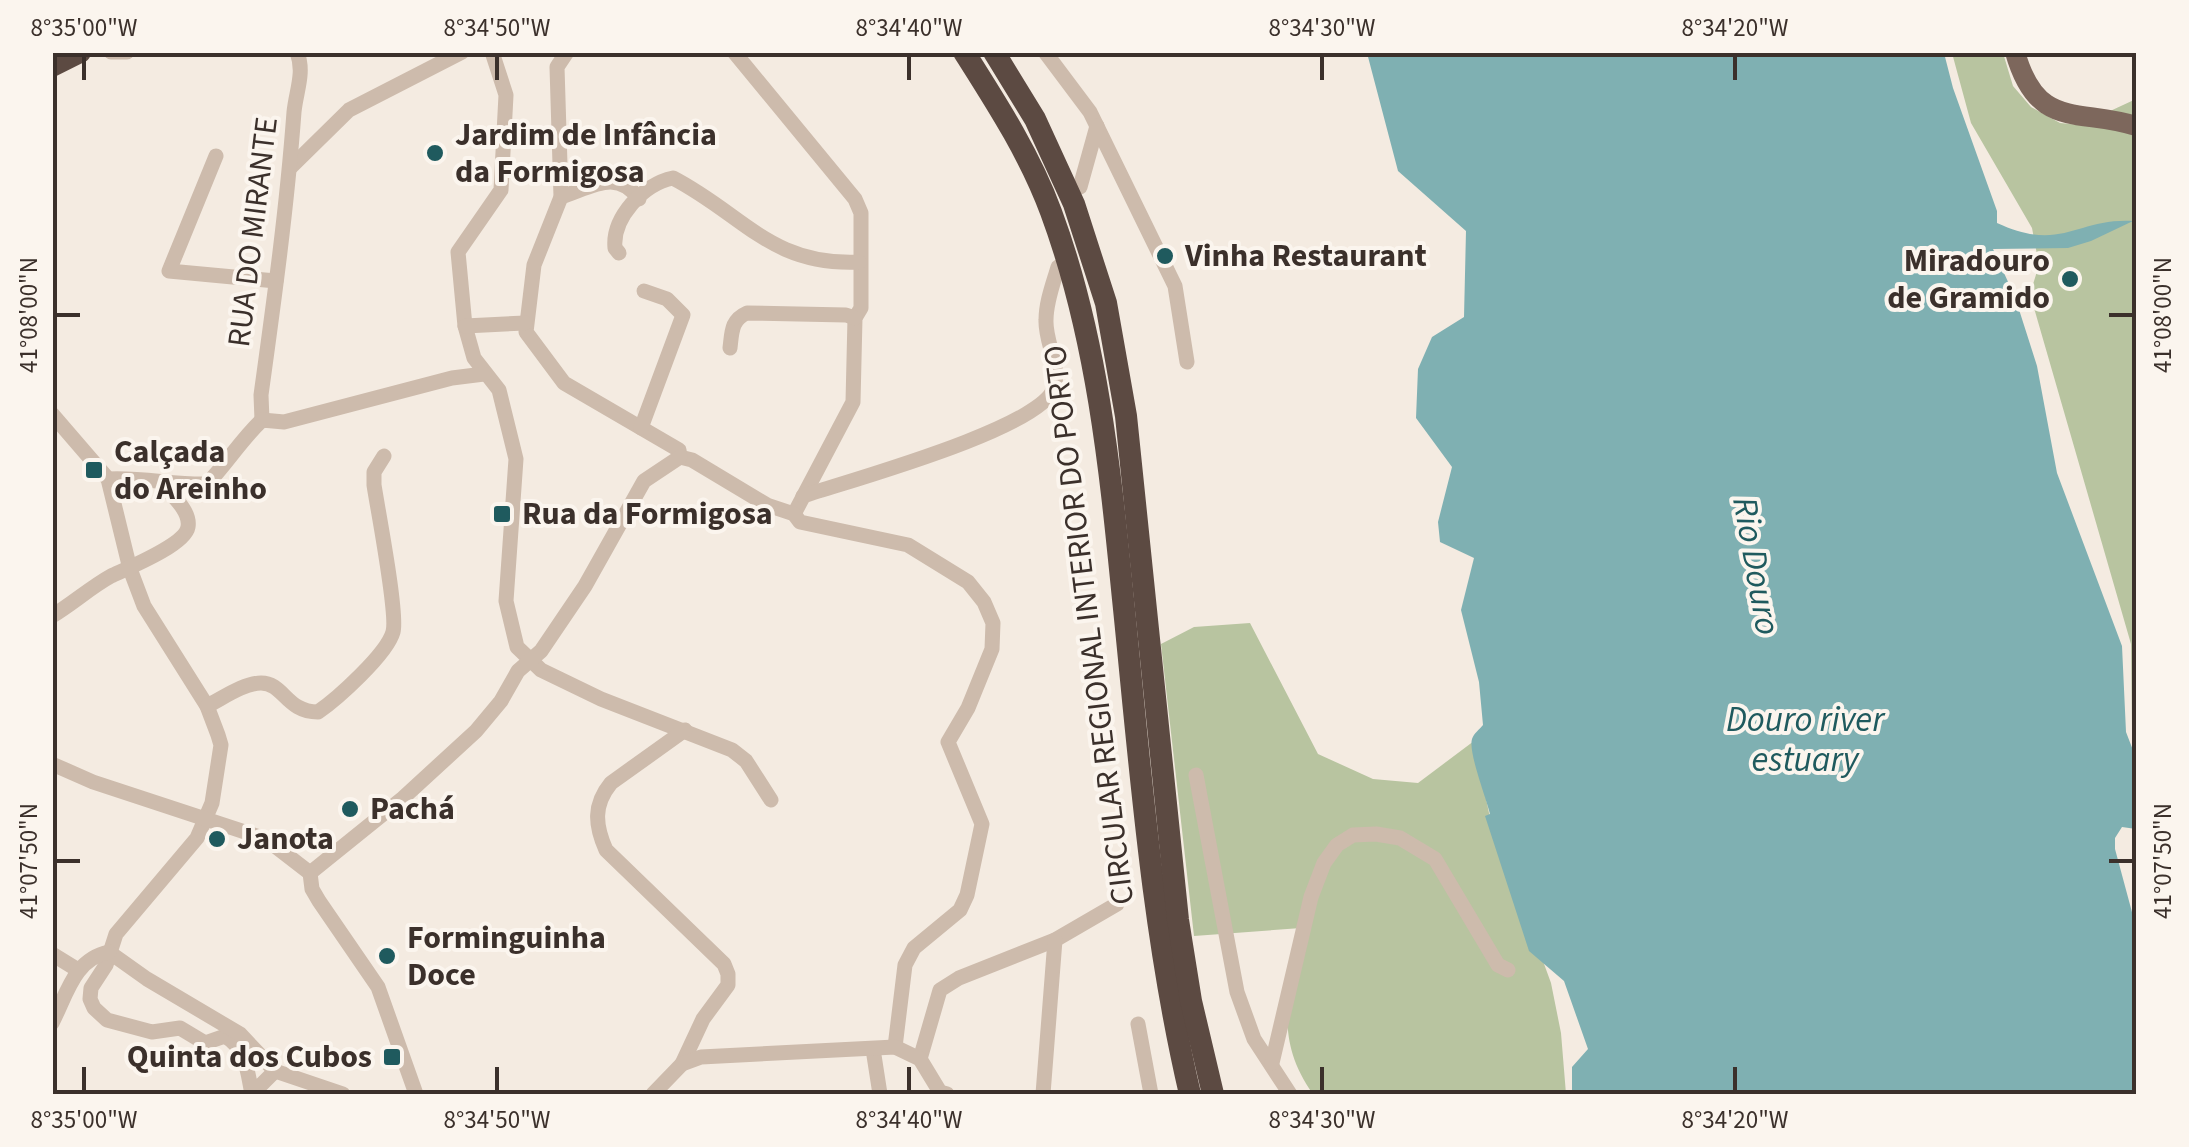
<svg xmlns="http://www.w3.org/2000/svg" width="2189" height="1147" font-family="'Source Sans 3',sans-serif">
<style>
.green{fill:#b8c4a0}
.water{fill:#7fb0b2}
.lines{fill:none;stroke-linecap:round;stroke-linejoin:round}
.minor{stroke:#cdbbac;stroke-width:15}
.major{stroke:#7d675c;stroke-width:20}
.highway{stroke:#5c4a42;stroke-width:22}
.ticks{fill:none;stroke:#3b302b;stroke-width:4}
.poi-dot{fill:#1f5a5e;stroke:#fbf5ee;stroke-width:4}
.labels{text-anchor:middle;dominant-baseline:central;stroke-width:8;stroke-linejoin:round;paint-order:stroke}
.poi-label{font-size:32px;font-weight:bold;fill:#3b302b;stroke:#fbf5ee;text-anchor:start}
.street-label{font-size:32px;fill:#3b302b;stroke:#fbf5ee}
.water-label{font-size:35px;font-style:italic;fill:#1f5a5e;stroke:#fbf5ee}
.neatline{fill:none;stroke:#3b302b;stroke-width:4}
.ticks-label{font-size:25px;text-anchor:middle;fill:#3b302b}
</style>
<rect width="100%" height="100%" fill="#f4ebe1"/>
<g class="green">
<polygon points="1952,53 2003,53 2013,86 2031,107 2060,123 2080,125 2136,99 2136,743 2132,732 2131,644 2030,294 2039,265 2032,228 1971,123"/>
<path d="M 1250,623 L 1318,754 L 1373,779 L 1418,783 L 1474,741 L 1489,813 L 1551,983 L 1561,1033 L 1566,1094 L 1313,1094 C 1272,1036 1290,992 1301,928 L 1194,936 L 1161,644 L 1194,627 Z"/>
</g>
<path class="water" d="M 1367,53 L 1944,53 L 1953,88 L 1997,211 L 1997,223 C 2062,253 2076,218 2133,221 L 2091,241 L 2068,248 L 1993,249 L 2015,297 L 2037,366 L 2057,473 L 2122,646 L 2126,732 L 2136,758 L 2136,829 L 2122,827 L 2115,838 L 2115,849 L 2136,927 L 2136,1094 L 1572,1094 L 1572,1067 L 1588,1049 L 1564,981 L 1529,951 L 1485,816 L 1490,814 C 1486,797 1468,752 1472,739 C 1474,733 1479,730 1483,725 L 1479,682 L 1461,610 L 1474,558 L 1440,542 L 1438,522 L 1452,467 L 1416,418 L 1418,369 L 1432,337 L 1464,317 L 1466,231 L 1398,171 Z"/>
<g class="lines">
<g class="minor">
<polyline points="111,52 127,52"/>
<polyline points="492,52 506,95 501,190 458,252 465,326 474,358 499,390 516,459 506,601 517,647 541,670 601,699 732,750 746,761 771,800"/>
<polyline points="567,52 557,67 561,197 534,265 526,332 564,383 679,450 680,457"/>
<polyline points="734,52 855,199 861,213 861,308 855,318 853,402 794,514"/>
<polyline points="1045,52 1090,112 1175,286 1187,362"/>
<polyline points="216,156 169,271 276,281"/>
<polyline points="291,167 349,110 462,52"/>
<polyline points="1080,187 1097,126"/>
<path d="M 561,197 C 592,187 617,168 639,199"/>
<path d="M 619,253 L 615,248 C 612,218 643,184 673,178 C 744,215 771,266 859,262"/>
<polyline points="465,326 525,323"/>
<path d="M 730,348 C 732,332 731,320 747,313 L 846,315 L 855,318"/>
<path d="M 52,414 L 108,479 L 130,569 L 144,606 L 207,706 L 218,735 L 221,745 L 212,803 L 197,838 L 116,934 L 106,965 L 91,988 L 90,999 L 94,1008 L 107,1020 L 152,1032 L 180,1028 L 205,1043 L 225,1036 C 245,1048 247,1068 251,1089 L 260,1086 L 275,1071"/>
<path d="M 262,420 L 261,395 C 274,301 287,207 294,112 C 296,91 305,73 297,52"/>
<polyline points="641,428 683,315 667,299 644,291"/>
<polyline points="680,457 692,460 767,505 794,514 800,522 908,545 968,582 984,602 993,623 992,649 968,708 948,742 982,824 967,895 960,910 914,948 905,965 895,1047"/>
<path d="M 108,479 C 142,477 174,485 207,484 C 228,462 240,441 262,420 L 284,422 L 452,378 L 484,374"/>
<path d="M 803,496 C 848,481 1042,428 1054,388 C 1061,365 1045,343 1046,320 C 1046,302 1053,284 1058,267"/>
<path d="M 52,616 C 72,604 91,587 111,576 C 128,568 185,545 188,527 C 191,510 170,494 160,482"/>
<path d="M 207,706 C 223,698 244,683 261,683 C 284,683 286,712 318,712 C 337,699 387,654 393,632 C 398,614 378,511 374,485 L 374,472 L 384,456"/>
<polyline points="52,764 93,782 266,839 310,873 312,889 319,901 378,987 416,1094"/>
<polyline points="1196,775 1237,992 1254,1039 1290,1094"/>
<polyline points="310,873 403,798 476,731 501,701 518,671 541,651 585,586 644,481 680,457"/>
<polyline points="109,952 147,979 240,1034 275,1071 343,1094"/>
<polyline points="52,954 78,970"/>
<path d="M 52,1023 C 67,994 74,959 109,952"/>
<polyline points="1138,1024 1151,1094"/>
<polyline points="873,1049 880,1094"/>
<polyline points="920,1059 940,990 959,978 1055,940 1117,904"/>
<polyline points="1272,1063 1311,897 1324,863 1337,845 1353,835 1376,834 1400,838 1435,859 1498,965 1508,970"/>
<path d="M 682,1064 L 703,1019 L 728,985 L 728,974 L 724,964 L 606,850 C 595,825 593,805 611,783 L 685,730"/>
<polyline points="653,1094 682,1064 701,1057 895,1047 920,1059 940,1092 947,1094"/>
<polyline points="1043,1094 1055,940"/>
</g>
<path class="major" d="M 2015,52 C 2037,130 2077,108 2136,126"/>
<g class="highway">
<path d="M 964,52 C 997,104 1030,155 1051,212 C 1097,336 1110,468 1123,599 C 1140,765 1152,932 1190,1094"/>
<polyline points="994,52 1035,119 1074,204 1106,303 1126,416 1178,920 1191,1001 1213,1094"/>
<polyline points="52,66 80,52"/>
</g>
</g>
<path class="ticks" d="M 84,55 L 84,80M 497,55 L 497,80M 909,55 L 909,80M 1322,55 L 1322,80M 1735,55 L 1735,80M 55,315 L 80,315M 2109,315 L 2134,315M 55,861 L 80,861M 2109,861 L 2134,861M 84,1067 L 84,1092M 497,1067 L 497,1092M 909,1067 L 909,1092M 1322,1067 L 1322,1092M 1735,1067 L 1735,1092"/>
<g class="poi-dot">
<circle cx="435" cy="153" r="10"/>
<circle cx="1165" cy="256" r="10"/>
<circle cx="2070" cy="279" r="10"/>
<rect x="84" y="460" width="20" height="20" rx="5"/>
<rect x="492" y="504" width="20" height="20" rx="5"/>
<circle cx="350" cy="809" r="10"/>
<circle cx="217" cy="839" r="10"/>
<circle cx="387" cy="956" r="10"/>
<rect x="382" y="1047" width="20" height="20" rx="5"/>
</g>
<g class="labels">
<g class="poi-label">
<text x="455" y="135">Jardim de Infância<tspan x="455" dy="37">da Formigosa</tspan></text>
<text x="1185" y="256">Vinha Restaurant</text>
<text x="2050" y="261" text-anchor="end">Miradouro<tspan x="2050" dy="37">de Gramido</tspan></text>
<text x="114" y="452">Calçada<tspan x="114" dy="37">do Areinho</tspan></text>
<text x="522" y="514">Rua da Formigosa</text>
<text x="370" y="809">Pachá</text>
<text x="237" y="839">Janota</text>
<text x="407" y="938">Forminguinha<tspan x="407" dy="37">Doce</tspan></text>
<text x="372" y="1057" text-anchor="end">Quinta dos Cubos</text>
</g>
<g class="street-label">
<text transform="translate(253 232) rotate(-83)">RUA DO MIRANTE</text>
<text transform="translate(1089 625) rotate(-97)">CIRCULAR REGIONAL INTERIOR DO PORTO</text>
</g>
<g class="water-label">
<text transform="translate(1756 566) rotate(80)">Rio Douro</text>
<text x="1805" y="720">Douro river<tspan x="1805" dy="40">estuary</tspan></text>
</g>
</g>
<rect width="2189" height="1147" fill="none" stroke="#fbf5ee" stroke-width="110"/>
<rect x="55" y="55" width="2079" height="1037" class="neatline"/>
<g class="ticks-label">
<text x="84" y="36">8°35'00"W</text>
<text x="497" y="36">8°34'50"W</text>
<text x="909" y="36">8°34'40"W</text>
<text x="1322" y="36">8°34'30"W</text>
<text x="1735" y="36">8°34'20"W</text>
<text transform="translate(28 315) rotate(-90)" y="9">41°08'00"N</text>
<text transform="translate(2162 315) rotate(-90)" y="9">41°08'00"N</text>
<text transform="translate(28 861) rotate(-90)" y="9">41°07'50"N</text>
<text transform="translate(2162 861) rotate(-90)" y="9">41°07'50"N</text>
<text x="84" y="1128">8°35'00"W</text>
<text x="497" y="1128">8°34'50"W</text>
<text x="909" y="1128">8°34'40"W</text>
<text x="1322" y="1128">8°34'30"W</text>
<text x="1735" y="1128">8°34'20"W</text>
</g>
</svg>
